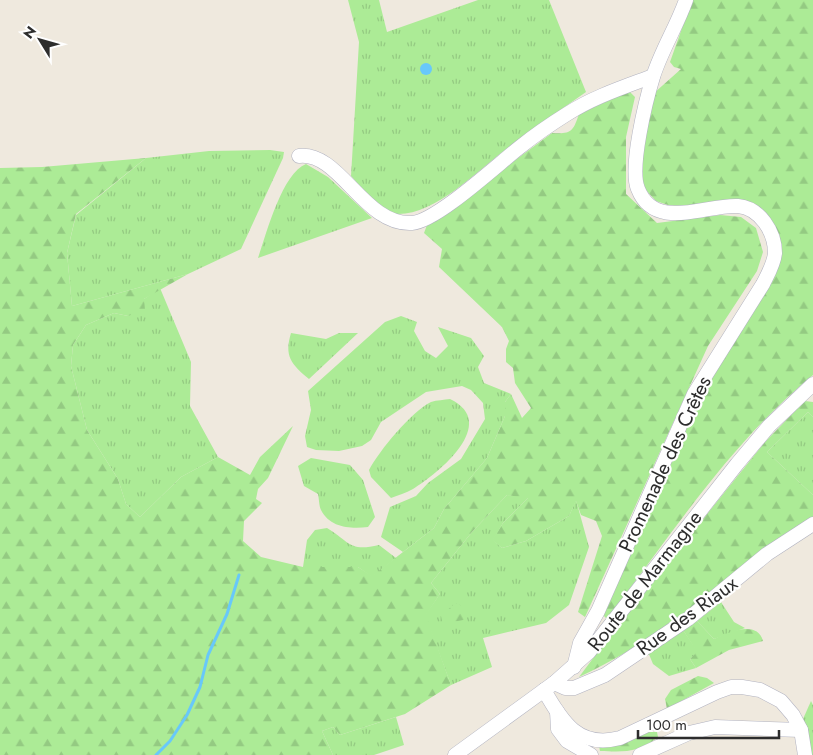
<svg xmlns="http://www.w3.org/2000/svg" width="813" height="755" font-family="Jost,sans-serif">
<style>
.grass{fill:url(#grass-tufts)}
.forest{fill:url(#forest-firs)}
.water{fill:#68c8fa}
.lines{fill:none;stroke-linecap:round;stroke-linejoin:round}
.stream{stroke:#68c8fa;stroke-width:3}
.minor-casing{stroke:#b2b3c1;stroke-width:15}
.minor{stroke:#fff;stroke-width:14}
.labels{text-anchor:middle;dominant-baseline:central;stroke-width:4.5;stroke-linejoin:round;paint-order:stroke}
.street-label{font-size:20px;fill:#2d2d2d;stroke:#fff}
</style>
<defs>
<pattern id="grass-tufts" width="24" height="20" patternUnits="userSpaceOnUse" patternTransform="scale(1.25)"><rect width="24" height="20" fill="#aceb96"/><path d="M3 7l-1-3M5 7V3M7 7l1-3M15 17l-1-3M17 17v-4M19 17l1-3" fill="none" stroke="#94ca82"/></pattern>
<pattern id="forest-firs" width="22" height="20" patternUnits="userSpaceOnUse" patternTransform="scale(1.25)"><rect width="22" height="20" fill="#aceb96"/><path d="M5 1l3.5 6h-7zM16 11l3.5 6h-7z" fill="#94ca82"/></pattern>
</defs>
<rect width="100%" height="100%" fill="#efe9de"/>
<g class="grass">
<path d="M 348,0 L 379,0 L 387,32 L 478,0 L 549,0 L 586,92 C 559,111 531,130 505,150 C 476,172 435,215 397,214 C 378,214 363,189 351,176 L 359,42 Z"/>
<polygon points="270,150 284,152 283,158 241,249 188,274 72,306 67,253 76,215 146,158 209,151"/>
<path d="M 306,164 L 328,177 L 372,218 L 258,258 C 266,235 282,173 306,164 Z"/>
<polygon points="160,288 191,362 190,406 218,457 181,477 140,517 126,504 118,479 87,430 71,366 73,345 86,325 114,313 128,316 144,299"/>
<polygon points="401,316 417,322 414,331 425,351 436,358 448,346 438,327 471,338 484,356 478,367 484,383 511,394 505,402 505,416 487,458 444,509 434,528 403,552 381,537 390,507 416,496 428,483 461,459 485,419 483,403 471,390 462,386 426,392 381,422 371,440 362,446 339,451 316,450 307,447 305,436 311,410 308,391 385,322"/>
<path d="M 291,333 L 326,339 L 339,333 L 358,333 L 309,379 C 291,364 284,356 291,333 Z"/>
<path d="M 450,399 C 500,423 439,473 413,489 C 406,493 398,495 391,498 L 371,477 L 369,470 C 379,451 412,411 431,402 C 437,400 444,400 450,399 Z"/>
<polygon points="808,412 813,417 813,495 767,452"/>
<path d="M 311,458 L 350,465 L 363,480 L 375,517 L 368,527 C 351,529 330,528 321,510 C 319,506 319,498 318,494 L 304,486 L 298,466 Z"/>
<polygon points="507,495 529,497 503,523 493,540 502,548 526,541 569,516 576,500 589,547 569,605 546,623 483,638 492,667 451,685 425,615 440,594 431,583 472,532"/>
<path d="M 327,528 C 350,542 349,552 379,545 L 396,558 L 372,577 L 358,567 L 303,567 L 307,540 L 315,530 Z"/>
<polygon points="721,602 734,622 745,628 714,639 697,621"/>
<polygon points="683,630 698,652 690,659 696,668 669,676 653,664 648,652"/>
<polygon points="811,701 813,705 813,755 811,755 803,719"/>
<polygon points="396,717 404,745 374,755 333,755 322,731 333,727 340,735"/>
</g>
<g class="forest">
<path d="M 692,0 L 813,0 L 813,375 C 731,442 671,535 607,619 L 601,613 L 699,398 L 781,259 L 762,211 L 668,205 L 656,201 L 641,185 L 640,158 L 653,94 L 681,69 L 674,67 L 670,62 Z"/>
<path d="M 629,91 L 635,97 L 626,137 L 626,194 L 657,223 L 720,215 L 741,217 L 756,228 L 763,252 L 757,271 L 708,346 L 585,617 L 578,612 L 602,536 L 596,521 L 581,515 L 576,501 L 569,516 L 526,541 L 502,548 L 492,540 L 503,523 L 528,498 L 507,495 L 472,532 L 431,583 L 440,594 L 426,615 L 451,685 L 405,714 L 340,735 L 333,727 L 322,731 L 333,755 L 0,755 L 0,168 L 42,167 L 146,158 L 76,214 L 67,253 L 72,306 L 188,274 L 144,299 L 145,310 L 128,316 L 114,313 L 86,325 L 73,345 L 71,366 L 87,430 L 118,479 L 126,504 L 140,517 L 181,477 L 218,457 L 250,475 L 260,457 L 293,426 L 268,478 L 258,489 L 256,499 L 262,503 L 244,521 L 243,541 L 261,557 L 303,567 L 358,567 L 372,576 L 434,528 L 444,509 L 487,458 L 505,416 L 505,402 L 511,394 L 522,418 L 531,408 L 515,383 L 513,368 L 506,362 L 506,349 L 509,341 L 502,327 L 439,267 L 442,249 L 424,233 L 427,225 L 552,133 C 571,134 573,132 579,114 Z"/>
<path d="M 805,401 L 813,402 L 813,417 L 808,412 L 767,452 L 813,495 L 813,518 C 740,573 662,639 579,677 L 621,621 L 765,442 Z"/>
<polygon points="455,603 467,608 470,614 463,620 443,624 441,616"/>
<path d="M 697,621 L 714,639 C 727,633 757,619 763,641 L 729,650 L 696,668 L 690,659 L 697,652 L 683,630 Z"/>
<polygon points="698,676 707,678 714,683 667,709 665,699 671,690"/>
<path d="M 647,732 L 657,732 L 658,737 C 639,753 624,752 600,751 L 599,746 L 608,747 Z"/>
</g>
<circle class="water" cx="426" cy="69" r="6"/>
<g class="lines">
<polyline class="stream" points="156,755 170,741 187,715 200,687 208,655 227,614 239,575"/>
<defs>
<g id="minor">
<path d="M 299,156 C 340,151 364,226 412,223 C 437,221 498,164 520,147 C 535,135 551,124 567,114 C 593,97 624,87 653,76"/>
<path d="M 574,667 L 580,643 L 598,611 L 694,394 L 763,284 C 768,274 774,264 775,253 C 775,232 760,208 738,206 C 706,204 655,232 638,189 C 629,168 646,100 653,77 C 661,51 677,26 686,0"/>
<polyline points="554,683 565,688 574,688 605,675 688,619 767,554 813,524"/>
<path d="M 544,690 C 562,722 579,749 620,738 L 717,692 L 731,687 L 742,687 L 760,690 L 781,701 L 793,715 L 801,730 L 805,755"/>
<polyline points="557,711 558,729 567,741 591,755"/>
<polyline points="455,755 554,683 589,652 737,464 769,426 813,384"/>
<polyline points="640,755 689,733 715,727 801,730"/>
</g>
</defs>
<use href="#minor" class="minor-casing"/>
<use href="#minor" class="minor"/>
</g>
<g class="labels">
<g class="street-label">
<text transform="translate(665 464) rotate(-65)">Promenade des Crêtes</text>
<text transform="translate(645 581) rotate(-52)">Route de Marmagne</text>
<text transform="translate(687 616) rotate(-36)">Rue des Riaux</text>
</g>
</g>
<g transform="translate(40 40) rotate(307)" stroke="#ffffff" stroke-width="4" paint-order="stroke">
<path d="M0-4L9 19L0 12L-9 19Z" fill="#2d2d2d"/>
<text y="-8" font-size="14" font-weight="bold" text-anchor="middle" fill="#2d2d2d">N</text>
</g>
<path d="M638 730v8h141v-8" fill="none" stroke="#2d2d2d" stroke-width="2.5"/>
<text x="646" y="730" font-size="15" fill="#2d2d2d" stroke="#ffffff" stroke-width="4" paint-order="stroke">100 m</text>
</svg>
